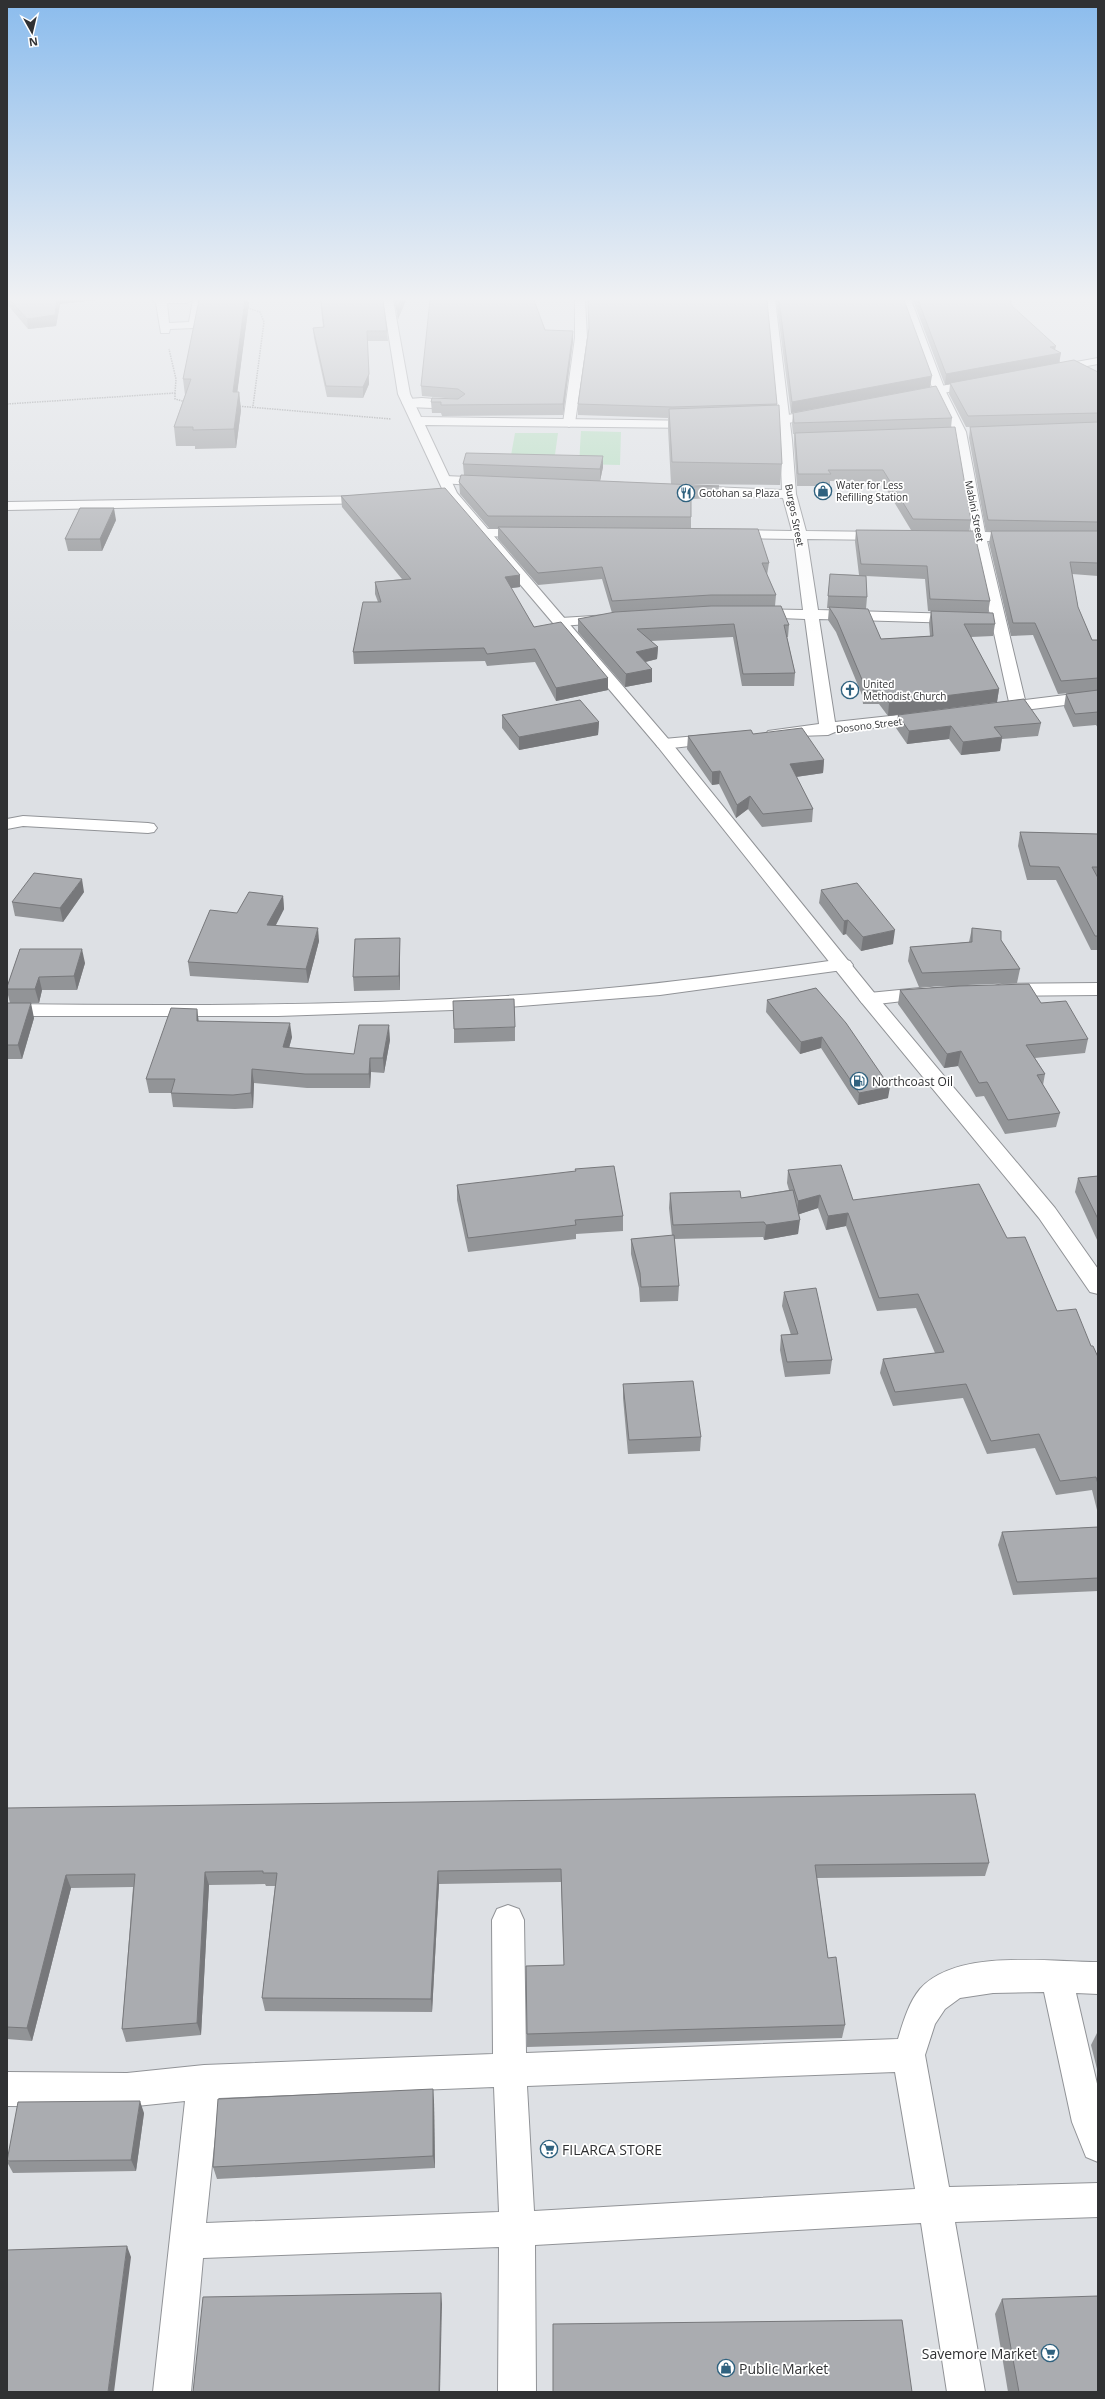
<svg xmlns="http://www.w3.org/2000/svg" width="1105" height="2399" font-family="'Open Sans',sans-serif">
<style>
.green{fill:#aedbba}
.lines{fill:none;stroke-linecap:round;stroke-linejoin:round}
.minor-casing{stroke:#919397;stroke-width:2}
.major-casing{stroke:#919397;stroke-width:2}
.path{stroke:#838588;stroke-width:1.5;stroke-dasharray:1.5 1;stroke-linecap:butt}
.minor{fill:#fff;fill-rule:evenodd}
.major{fill:#fff;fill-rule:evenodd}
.wall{fill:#929497;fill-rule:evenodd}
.shaded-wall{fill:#77787b}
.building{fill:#aaacb0;stroke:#77787b}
.labels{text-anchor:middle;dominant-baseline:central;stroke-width:3.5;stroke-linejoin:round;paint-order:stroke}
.far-poi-label{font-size:10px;fill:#303133;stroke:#fff;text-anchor:start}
.far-street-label{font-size:10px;fill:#303133;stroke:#fff}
.poi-label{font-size:12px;fill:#303133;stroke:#fff;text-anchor:start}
.near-poi-label{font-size:14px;fill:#303133;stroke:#fff;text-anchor:start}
</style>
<rect width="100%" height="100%" fill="#dde0e4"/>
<g class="green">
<polygon points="581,431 621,432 620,465 579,464"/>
<polygon points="515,433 558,433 554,462 510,461"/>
</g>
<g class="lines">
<defs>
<g id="minor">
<polygon points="152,300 192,300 187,303 167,303 169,323 189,322 193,300 203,300 199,325 194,328 170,329 169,333 161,333 156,303"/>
<polygon points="575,300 585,300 587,338 575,423 569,427 563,423 575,338"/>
<polygon points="765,300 775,300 792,440 796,494 806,531 886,532 893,536 886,540 807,539 818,610 990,615 973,540 945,540 938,536 945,532 971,532 954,432 933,390 901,300 911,300 945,390 966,432 985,532 1020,533 1027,537 1020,541 987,541 1025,700 1098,691 1098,701 999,713 993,711 991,708 993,705 1009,702 992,624 819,619 835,722 927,712 933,714 935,717 933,720 927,722 835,732 828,735 768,737 766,734 768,731 819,724 805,619 755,617 748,613 755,609 803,610 794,539 731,538 724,534 731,530 792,531 783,498 688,494 681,490 688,486 782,490 780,440"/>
<polygon points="422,398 458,401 464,405 458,409 408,407 402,403 408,399"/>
<polygon points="445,476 490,478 496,482 490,486 440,483 439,480 440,477"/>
<polygon points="370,496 377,500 375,503 7,510 7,502"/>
<polygon points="485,529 528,529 535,533 528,537 480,536 478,533 480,530"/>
<polygon points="609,615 614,616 616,619 614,622 561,626 554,622 561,618"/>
<polygon points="718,734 724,736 726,739 724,742 664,749 658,747 656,744 658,741 664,739"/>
<polygon points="23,816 148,823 154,824 157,828 154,832 148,833 23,826 7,829 7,819"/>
<path d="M 843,959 L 850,961 L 853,965 L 850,969 L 660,995 L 482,1009 L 278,1016 L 7,1016 L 7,1004 C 188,1006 369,1006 550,993 C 648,986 746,973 843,959 Z"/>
<polygon points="1098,983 1098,995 1002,996 995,994 992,990 995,986 1002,984"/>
<polygon points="930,987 937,989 940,993 937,997 869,1005 862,1003 859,999 862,995 869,993"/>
<path d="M 508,1905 L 519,1909 L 524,1920 L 526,2053 L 898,2039 C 903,2022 909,2002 920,1989 C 956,1948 1049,1962 1098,1962 L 1098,1994 L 1076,1993 L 1098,2088 L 1098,2162 L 1086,2157 L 1072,2122 L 1044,1992 L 993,1993 L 960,1998 L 945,2009 L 935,2024 L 925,2055 L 949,2187 L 1098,2183 L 1098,2217 L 955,2222 L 985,2392 L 947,2392 L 921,2223 L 535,2245 L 536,2392 L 498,2392 L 499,2247 L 203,2258 L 191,2392 L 153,2392 L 185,2101 L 127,2107 L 7,2106 L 7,2072 L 127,2073 L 204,2065 L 493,2054 L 492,1920 L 497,1909 ZM 895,2072 L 915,2189 L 534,2211 L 527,2086 ZM 494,2087 L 499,2212 L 206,2223 L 219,2098 Z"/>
</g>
<g id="major">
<polygon points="383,300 393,300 410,394 421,417 702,421 704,424 698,428 425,425 457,493 670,741 876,995 1055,1208 1098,1269 1098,1294 1090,1292 1039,1218 862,1003 658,747 446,497 398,394"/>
<polygon points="1098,358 1098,364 1054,372 1048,369 1054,366"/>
<polygon points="979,379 985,383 983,385 909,400 903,396 909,392"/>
<path d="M 822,409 L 828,413 L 826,416 C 814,419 752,431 745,422 L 751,418 L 782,416 Z"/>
</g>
</defs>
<use href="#minor" class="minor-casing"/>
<use href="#major" class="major-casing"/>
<g class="path">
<polyline points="245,307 260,312 264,322 253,406"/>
<polyline points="175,393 175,399 186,402"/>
<polyline points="7,404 175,393 176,379 169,349"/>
<polyline points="237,406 391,419"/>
</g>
<use href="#minor" class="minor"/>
<use href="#major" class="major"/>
</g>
<g class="wall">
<polygon points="7,300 95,300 60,304 56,326 28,329 7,304"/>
<polygon points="320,300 383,300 387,331 388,341 367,341 369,384 363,398 327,397 314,338 313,328 323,327"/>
<polygon points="394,300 406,300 398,319"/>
<path d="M 776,300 L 904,300 L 930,387 L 952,418 L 951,428 L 971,520 L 969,531 L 990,601 L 988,613 L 995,624 L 993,636 L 971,637 L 999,689 L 997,702 L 888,716 L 879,704 L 863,704 L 862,695 L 836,632 L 828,620 L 829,608 L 827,608 L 830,574 L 859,575 L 855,542 L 856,530 L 911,530 L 882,482 L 830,481 L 830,486 L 797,486 L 794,444 L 794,434 L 793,434 L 792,424 L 793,413 L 822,407 L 791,413 ZM 866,576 L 925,579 L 928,611 L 931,611 L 929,623 L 930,636 L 881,639 L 866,609 L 867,597 Z"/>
<polygon points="913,300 1011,300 1011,305 1055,350 1060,362 1098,372 1098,576 1072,574 1078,607 1092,640 1098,640 1098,728 1096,725 1073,727 1064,707 1066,694 1070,693 1058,694 1033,635 1011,636 989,543 991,532 986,532 969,438 970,427 966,427 949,394 950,384 945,385"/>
<polygon points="249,303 237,392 239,392 241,410 236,448 195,449 195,446 176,446 174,427 185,395 183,379"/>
<polygon points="545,330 573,341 563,415 442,416 441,413 432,413 431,402 457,399 422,396 421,386"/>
<polygon points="588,330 777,404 782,464 780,485 671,484 668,429 668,418 578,415 578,404"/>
<polygon points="463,464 603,467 600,481 719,486 718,498 691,499 691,529 769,563 767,575 776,595 775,606 789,625 788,637 787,637 795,673 794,686 742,686 733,637 651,641 658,647 657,659 646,662 652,682 625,687 578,632 578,619 612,613 602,579 538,585 498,539 498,528 489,528 460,494 459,482 464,475"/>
<polygon points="341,496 520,575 520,587 511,588 534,627 608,678 608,690 556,701 535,662 487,666 485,661 354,664 353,652 378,602 375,594 375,582 402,579 342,507"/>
<polygon points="116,520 102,551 68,551 65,539"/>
<polygon points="502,715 599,722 598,735 519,750 502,728"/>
<polygon points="898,715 1041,723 1038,736 1002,739 1000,751 961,755 949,739 907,744 896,728"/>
<polygon points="753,734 824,760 823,773 796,777 813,809 812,822 762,827 748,809 736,818 719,784 712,785 687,749 688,736"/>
<polygon points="1020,832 1098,834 1098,950 1091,950 1056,880 1027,880 1018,846"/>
<polygon points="821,890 893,944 861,951 846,934 843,935 819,903"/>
<polygon points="84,892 63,922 15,916 12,902"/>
<polygon points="283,896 284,909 276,925 319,941 308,983 190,976 188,962 237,913"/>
<polygon points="972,928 1001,940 1020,969 1017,983 968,985 1041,1003 1088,1039 1085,1053 1035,1058 1045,1074 1043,1085 1060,1113 1056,1127 1005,1134 984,1096 976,1097 958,1066 944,1068 898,1004 900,990 953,986 919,987 908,961 910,947 969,942"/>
<polygon points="20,949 85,963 77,990 42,990 39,1003 10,1003 7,991 7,987"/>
<polygon points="400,952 400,990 354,991 353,977"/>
<polygon points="816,988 888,1098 858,1105 821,1048 800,1054 766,1012 767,1000"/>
<polygon points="7,1003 34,1018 22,1059 7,1059"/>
<polygon points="199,1021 292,1037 289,1048 354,1054 390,1040 384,1073 371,1072 370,1088 307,1088 254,1083 253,1108 235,1109 173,1107 171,1093 149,1093 146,1079"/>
<polygon points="515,1027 515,1041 454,1043 454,1029"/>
<polygon points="788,1170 853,1200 1007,1238 1057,1311 1091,1346 1098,1357 1098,1514 1092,1490 1056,1495 1035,1448 987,1454 963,1398 893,1406 880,1373 883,1359 935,1353 916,1308 877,1311 846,1226 826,1230 818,1208 799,1214 798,1234 764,1240 763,1237 674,1239 679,1286 678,1301 640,1302 639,1288 631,1254 631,1239 672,1236 669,1208 670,1193 741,1198 789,1190 787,1183"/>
<polygon points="1098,1176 1098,1242 1075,1192 1078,1178"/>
<polygon points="457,1185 623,1216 623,1231 576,1234 576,1239 468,1252 457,1200"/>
<polygon points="784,1292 832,1360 830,1374 785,1377 780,1350 781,1335 791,1335 782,1306"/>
<polygon points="623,1384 701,1437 700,1451 628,1454 623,1398"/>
<polygon points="1098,1527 1098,1591 1013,1595 998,1545 1002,1532"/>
<polygon points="7,1808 989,1863 985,1876 817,1878 828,1958 845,2025 842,2038 527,2047 526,1966 564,1965 561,1882 439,1884 432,2012 265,2011 262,1998 275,1886 266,1886 265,1884 209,1885 201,2035 126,2042 122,2029 133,1887 71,1888 32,2041 7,2039"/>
<polygon points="1097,2033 1098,2033 1098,2073 1091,2045"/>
<polygon points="434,2101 435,2168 217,2179 213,2167"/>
<polygon points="144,2113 136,2171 13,2173 7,2162"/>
<polygon points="1002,2299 1098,2392 1008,2392 995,2314"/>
</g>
<g class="shaded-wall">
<polygon points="57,300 95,300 60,304 56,326 28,329 27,319"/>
<polygon points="245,300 248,300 249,303 235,410 233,392"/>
<polygon points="401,300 406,300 398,319 397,309"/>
<polygon points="573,331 573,341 563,415 563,404"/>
<polygon points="367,341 369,384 363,398 363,387"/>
<polygon points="1056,346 1054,354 1061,353 1059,364 945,385 946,374 1050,347"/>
<polygon points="932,376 930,387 791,413 792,402"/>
<polygon points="239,392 241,410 236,448 234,429"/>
<polygon points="603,456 603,467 600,481 600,469"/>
<polygon points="114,508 116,520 102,551 100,539"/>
<polygon points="520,575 520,587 505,589 505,577"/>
<polygon points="658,647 657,659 636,664 636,652"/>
<polygon points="652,669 652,682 625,687 626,674"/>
<polygon points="608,678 608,690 556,701 556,688"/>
<polygon points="999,689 997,702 888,716 889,703"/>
<polygon points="599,722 598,735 519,750 519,737"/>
<polygon points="951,726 949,739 907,744 909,731"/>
<polygon points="1002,737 1000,751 961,755 963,742"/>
<polygon points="824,760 823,773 788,778 790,764"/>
<polygon points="720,771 719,784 712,785 712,772"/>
<polygon points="750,796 748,809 736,818 737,805"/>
<polygon points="82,879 84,892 63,922 60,908"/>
<polygon points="283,896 284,909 269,938 267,925"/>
<polygon points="848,920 846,934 843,935 844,921"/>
<polygon points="318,928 319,941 308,983 306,969"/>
<polygon points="895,930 893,944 861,951 863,937"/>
<polygon points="400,938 400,990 399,976"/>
<polygon points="82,949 85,963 77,990 74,976"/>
<polygon points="39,977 42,990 39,1003 35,989"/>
<polygon points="31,1003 34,1018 22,1059 18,1045"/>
<polygon points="197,1009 199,1023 197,1021"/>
<polygon points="290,1023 292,1037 285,1062 283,1047"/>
<polygon points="389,1025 390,1040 384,1073 383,1058"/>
<polygon points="822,1037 821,1048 800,1054 801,1042"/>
<polygon points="961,1051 958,1066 944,1068 947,1054"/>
<polygon points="370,1058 371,1072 370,1088 369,1074"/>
<polygon points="252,1069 254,1083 253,1108 251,1093"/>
<polygon points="890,1087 888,1098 858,1105 859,1093"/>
<polygon points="820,1195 818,1208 797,1215 798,1201"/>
<polygon points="848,1213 846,1226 826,1230 828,1216"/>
<polygon points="800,1220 798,1234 764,1240 766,1225"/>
<polygon points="438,1871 439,1884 432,2012 431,1999"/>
<polygon points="205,1872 209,1885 201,2035 197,2023"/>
<polygon points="66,1875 71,1888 32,2041 27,2028"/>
<polygon points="433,2089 434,2101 435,2168 433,2156"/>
<polygon points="140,2101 144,2113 136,2171 131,2160"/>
<polygon points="127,2246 131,2257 114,2392 108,2392"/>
<polygon points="441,2293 442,2304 440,2392 439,2392"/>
</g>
<g class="building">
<polygon points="10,300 57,300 55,315 27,319"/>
<polygon points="199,300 245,300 233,392 239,392 234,429 193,430 193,427 174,427 191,379 183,379"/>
<polygon points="321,300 383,300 387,331 367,331 369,374 363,387 326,386 313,328 324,327"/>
<polygon points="396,300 401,300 397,309"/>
<polygon points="430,300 534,300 545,330 573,331 563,404 441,405 441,402 431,402 432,398 458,399 465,394 458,389 421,386"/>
<polygon points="588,300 767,300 777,404 672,407 578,404 589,328"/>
<polygon points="779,300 904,300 932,376 792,402"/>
<polygon points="918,300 1011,300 1011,305 1056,346 1050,347 1061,353 946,374"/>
<polygon points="1074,360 1098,372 1098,413 968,416 950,383"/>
<polygon points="936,386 952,418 794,423 793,413"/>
<polygon points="779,405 782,464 672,462 669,409"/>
<polygon points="1098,422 1098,522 988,520 970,427"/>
<polygon points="955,427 971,520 913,519 883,470 828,470 831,474 798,474 795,433"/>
<polygon points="466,453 603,456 600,469 463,464"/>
<polygon points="461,475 719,486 691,487 691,517 488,516 459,482"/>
<polygon points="445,488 520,575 505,577 534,627 561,622 608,678 556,688 535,649 487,654 484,648 353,652 363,602 381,602 375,582 411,579 341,496"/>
<polygon points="80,508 114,508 100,539 65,539"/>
<polygon points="498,527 758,529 769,563 762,563 776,595 711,595 612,601 602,567 538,573"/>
<polygon points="856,530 974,531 990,601 930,599 927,566 861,564"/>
<polygon points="991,531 1098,531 1098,563 1070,562 1078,607 1092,640 1098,640 1098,678 1061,681 1035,623 1013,623"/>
<polygon points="830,574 866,576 867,597 828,596"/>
<polygon points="711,606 781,606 789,625 784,625 795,673 743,674 734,624 637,629 658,647 636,652 652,669 626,674 578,619 615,612"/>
<polygon points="829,607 868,609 881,639 933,636 931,611 993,613 995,624 964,624 999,689 889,703 881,691 864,691 863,682 837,620"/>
<polygon points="1098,690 1098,712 1075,714 1066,694"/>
<polygon points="1024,699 1041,723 994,727 1002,737 963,742 951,726 909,731 898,715"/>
<polygon points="580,700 599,722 519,737 502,715"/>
<polygon points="802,728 824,760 790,764 813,809 763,814 750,796 737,805 720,771 712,772 688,736 751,730 753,734"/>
<polygon points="1020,832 1098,834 1098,867 1092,867 1098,878 1098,936 1095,936 1059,867 1030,866"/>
<polygon points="34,873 82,879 60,908 12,902"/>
<polygon points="857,883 895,930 863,937 848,920 844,921 821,890"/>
<polygon points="249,892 283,896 267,925 318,928 306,969 188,962 210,910 237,913"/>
<polygon points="972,928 1001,931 1001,940 1020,969 922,973 910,947 972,942"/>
<polygon points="400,938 399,976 353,977 355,939"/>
<polygon points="20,949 82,949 74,976 39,977 35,989 7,989 7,987"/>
<polygon points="1029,984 1041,1003 1066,1001 1088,1039 1026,1045 1045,1074 1037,1075 1060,1113 1008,1120 987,1082 979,1083 961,1051 947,1054 900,990 959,986"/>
<polygon points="816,988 846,1023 890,1087 859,1093 822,1037 801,1042 767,1000"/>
<polygon points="514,999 515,1027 454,1029 453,1001"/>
<polygon points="7,1003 31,1003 18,1045 7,1045"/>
<polygon points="171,1008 197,1009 197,1021 290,1023 283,1047 354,1054 359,1025 389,1025 383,1058 370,1058 369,1074 305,1074 252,1069 251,1093 233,1095 171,1093 175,1079 146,1079"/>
<polygon points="841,1165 853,1200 979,1184 1007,1238 1025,1237 1057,1311 1076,1309 1091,1346 1093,1346 1098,1357 1098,1484 1096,1477 1060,1481 1039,1434 991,1441 966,1384 895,1392 883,1359 944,1352 918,1294 879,1298 848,1213 828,1216 820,1195 798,1201 788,1170"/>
<polygon points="614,1166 623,1216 575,1220 576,1225 468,1238 457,1185 576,1171 575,1169"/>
<polygon points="1098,1176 1098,1219 1078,1178"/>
<polygon points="793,1190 800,1220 766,1225 764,1222 673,1225 670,1193 740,1191 741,1198"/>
<polygon points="674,1235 679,1286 641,1287 640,1273 631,1239"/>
<polygon points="816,1288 832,1360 787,1362 781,1335 798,1334 784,1292"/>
<polygon points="693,1381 701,1437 629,1440 623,1384"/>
<polygon points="1098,1527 1098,1578 1017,1582 1002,1532"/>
<polygon points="975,1794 989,1863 815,1865 828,1958 836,1957 845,2025 527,2034 526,1966 564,1965 561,1869 438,1871 431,1999 262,1998 277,1873 263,1873 263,1871 205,1872 197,2023 122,2029 135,1874 66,1875 27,2028 7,2027 7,1808"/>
<polygon points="433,2089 433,2156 213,2167 218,2099"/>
<polygon points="140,2101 131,2160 7,2161 18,2102"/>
<polygon points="127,2246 108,2392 7,2392 7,2250"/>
<polygon points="441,2293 439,2392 193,2392 203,2297"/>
<polygon points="1098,2296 1098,2392 1019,2392 1002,2299"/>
<polygon points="902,2320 912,2392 553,2392 553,2324"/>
</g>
<linearGradient id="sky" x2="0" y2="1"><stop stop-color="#8bbced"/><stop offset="0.47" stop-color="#f0f1f3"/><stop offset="1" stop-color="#f0f1f3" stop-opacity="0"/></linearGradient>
<rect width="1105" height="636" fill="url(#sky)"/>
<defs>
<symbol id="shop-ring" viewBox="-11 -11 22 22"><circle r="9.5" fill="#fff" stroke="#30627f" stroke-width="1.5"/><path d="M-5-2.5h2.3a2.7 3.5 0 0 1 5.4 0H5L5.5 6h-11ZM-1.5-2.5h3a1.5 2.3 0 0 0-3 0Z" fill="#30627f"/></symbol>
<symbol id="restaurant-ring" viewBox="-11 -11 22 22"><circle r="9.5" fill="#fff" stroke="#30627f" stroke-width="1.5"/><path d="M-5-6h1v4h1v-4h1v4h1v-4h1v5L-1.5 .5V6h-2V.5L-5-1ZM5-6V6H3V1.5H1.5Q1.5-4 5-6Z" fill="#30627f"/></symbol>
<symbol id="church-ring" viewBox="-11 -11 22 22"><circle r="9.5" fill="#fff" stroke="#30627f" stroke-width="1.5"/><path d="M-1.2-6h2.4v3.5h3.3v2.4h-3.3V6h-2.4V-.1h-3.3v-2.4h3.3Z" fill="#30627f"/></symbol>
<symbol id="fuel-ring" viewBox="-11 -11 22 22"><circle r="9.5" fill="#fff" stroke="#30627f" stroke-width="1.5"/><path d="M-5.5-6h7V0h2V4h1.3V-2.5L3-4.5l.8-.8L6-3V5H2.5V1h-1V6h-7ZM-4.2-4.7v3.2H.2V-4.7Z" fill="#30627f"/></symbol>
<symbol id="supermarket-ring" viewBox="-11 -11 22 22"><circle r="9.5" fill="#fff" stroke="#30627f" stroke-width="1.5"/><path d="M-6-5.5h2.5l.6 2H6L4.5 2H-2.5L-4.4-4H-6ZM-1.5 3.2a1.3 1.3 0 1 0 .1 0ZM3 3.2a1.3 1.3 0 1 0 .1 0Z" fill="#30627f"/></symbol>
</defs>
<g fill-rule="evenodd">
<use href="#shop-ring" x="813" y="481" width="20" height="20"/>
<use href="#restaurant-ring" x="676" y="483" width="20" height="20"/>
<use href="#church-ring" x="840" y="680" width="20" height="20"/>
<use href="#fuel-ring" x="849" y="1071" width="20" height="20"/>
<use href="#supermarket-ring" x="539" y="2139" width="20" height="20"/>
<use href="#supermarket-ring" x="1040" y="2343" width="20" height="20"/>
<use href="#shop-ring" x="716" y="2358" width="20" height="20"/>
</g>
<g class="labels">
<g class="far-poi-label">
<text x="836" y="485">Water for Less<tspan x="836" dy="12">Refilling Station</tspan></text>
<text x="699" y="493">Gotohan sa Plaza</text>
<text x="863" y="684">United<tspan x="863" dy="12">Methodist Church</tspan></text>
</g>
<g class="far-street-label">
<text transform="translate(975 511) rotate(79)">Mabini Street</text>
<text transform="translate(795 515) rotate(79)">Burgos Street</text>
<text transform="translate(869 725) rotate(-7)">Dosono Street</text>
</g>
<g class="poi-label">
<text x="872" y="1081">Northcoast Oil</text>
</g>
<g class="near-poi-label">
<text x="562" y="2149">FILARCA STORE</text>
<text x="1037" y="2353" text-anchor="end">Savemore Market</text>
<text x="739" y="2368">Public Market</text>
</g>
</g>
<rect width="1105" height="2399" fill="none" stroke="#303133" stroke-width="16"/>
<g transform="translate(32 32) rotate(172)" stroke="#ffffff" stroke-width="3" paint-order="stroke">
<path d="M0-3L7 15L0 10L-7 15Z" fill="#303133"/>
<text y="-6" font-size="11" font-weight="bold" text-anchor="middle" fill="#303133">N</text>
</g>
</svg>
